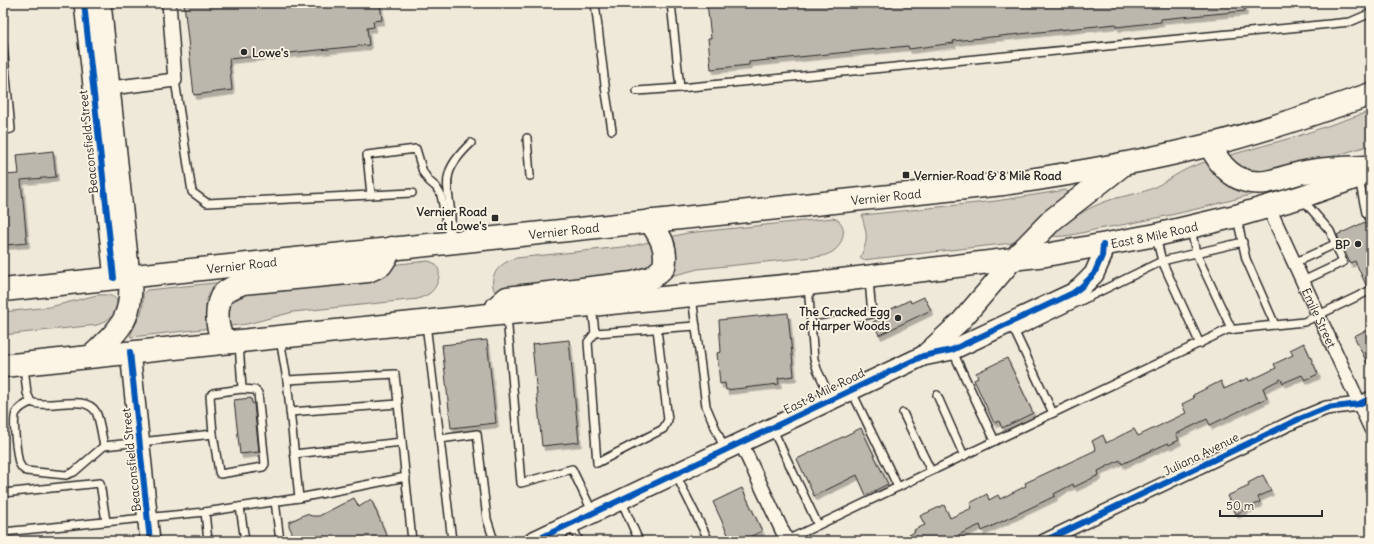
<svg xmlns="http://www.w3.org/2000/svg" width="1374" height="544" font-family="Delius,sans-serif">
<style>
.green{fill:#d2cdc0;stroke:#7e7c76}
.building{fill:#bcb7ac;stroke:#2b2b2b;filter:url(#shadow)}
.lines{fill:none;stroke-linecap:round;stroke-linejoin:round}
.lane-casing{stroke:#2b2b2b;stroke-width:10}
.street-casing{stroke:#2b2b2b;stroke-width:16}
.secondary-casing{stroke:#2b2b2b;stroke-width:22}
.highway-casing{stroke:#2b2b2b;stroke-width:25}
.lane{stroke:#fcf5e5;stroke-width:7}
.street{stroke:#fcf5e5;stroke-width:13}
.secondary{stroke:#fcf5e5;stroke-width:19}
.highway{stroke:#fcf5e5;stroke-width:22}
.cycleway-casing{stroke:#fcf5e5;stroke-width:8}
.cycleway{stroke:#0057b8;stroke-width:6}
.poi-dot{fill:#2b2b2b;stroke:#fcf5e5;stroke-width:1.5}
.labels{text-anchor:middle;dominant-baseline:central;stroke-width:3.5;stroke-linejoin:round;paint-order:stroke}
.poi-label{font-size:12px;font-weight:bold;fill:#2b2b2b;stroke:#fcf5e5;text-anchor:end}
.street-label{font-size:12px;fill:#2b2b2b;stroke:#fcf5e5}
</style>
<defs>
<filter id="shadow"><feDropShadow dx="2.5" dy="4.5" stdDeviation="0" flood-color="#0004"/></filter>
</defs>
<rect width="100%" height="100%" fill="#efe9da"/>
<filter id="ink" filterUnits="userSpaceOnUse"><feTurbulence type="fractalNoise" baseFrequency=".025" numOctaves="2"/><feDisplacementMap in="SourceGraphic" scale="8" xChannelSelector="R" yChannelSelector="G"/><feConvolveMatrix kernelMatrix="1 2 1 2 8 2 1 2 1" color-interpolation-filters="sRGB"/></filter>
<g filter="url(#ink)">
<g class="green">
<polygon points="1371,111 1371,145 1277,173 1248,174 1227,156 1298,136"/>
<path d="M 1205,162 L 1213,170 L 1268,190 C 1212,206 1155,220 1098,229 C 1085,232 1064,238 1052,236 L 1052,235 C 1070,219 1088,207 1110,200 C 1125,195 1141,194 1155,187 C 1172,178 1186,167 1205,162 Z"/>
<path d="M 1066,190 L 1068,192 L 1068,194 L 1039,217 L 1016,242 L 1012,243 L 863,260 L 860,258 C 869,238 867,236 862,216 L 863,215 L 996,201 Z"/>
<path d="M 833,218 C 848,222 845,241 835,250 C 832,253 828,254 823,256 L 698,269 L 652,281 L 496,294 C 486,277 499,263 516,258 L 632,246 L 687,233 Z"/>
<path d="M 428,261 C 445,264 440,285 430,293 C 426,296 422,297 418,299 L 293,312 L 247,324 L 131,337 L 130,336 L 141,313 L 143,305 L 143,294 L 147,290 Z"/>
<path d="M 97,295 C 130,292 119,318 97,325 L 3,335 L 3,312 L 50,307 Z"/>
</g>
<g class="building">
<polygon points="184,3 380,3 382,20 373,21 374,27 367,28 369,45 229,59 232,90 194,95"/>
<polygon points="707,3 1244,3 1245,11 1161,19 1161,22 1116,27 1116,24 953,41 954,43 909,49 908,46 749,62 749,65 711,69 708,38 711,38"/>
<polygon points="53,151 56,177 21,180 27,243 6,245 3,219 3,175 19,174 17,155"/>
<polygon points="1365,222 1371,234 1371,285 1367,287 1355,261 1350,263 1337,235"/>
<polygon points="924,297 931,310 879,335 873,322 889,314 887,311 910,300 911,303"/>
<polygon points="788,313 794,376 778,378 779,384 726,390 725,383 720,384 717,353 721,352 719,320"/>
<polygon points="1371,328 1371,371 1354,336"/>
<polygon points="487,340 496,423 451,428 442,345"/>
<polygon points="569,340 579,442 542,446 532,344"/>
<polygon points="1304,343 1318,374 1305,380 1302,375 1283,383 1281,379 1263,388 1267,398 1210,425 1207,419 1176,434 1179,440 1169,445 1168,443 1122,464 1120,460 1098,471 1099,475 1074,487 1073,484 1054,494 1055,496 982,531 980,525 958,535 961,541 897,541 915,532 914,530 925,525 920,516 944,505 950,518 972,508 970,503 987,494 989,500 998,495 1000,499 1026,486 1025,483 1096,450 1092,441 1103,435 1106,443 1134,429 1138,436 1186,413 1182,404 1194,398 1193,395 1221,381 1224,389 1248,378 1249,381 1276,368 1274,364 1293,355 1290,350"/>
<polygon points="1007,358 1033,413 1002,428 999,421 994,423 974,380 978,378 976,373"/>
<polygon points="251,398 252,403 254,404 259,452 240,454 234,400"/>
<polygon points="861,428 888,484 866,495 857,475 814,496 797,459"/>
<polygon points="1263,475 1271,491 1258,497 1260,502 1236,514 1227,496 1249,486 1248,483"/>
<polygon points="742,488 762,531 741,541 731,541 713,502"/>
<polygon points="354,498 359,507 371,499 389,541 296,541 289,526 289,522 306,514 312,516 319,516"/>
</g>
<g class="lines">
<defs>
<g id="lane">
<polyline points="595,3 606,93 612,130"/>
<polyline points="3,45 11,129 3,131"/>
<polyline points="175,80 192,192 207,203 371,195 367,155 416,149 423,172 429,181 436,187 441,195 450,240"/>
<polyline points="680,88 1350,22 1371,13"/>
<polyline points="637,91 680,88 671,3"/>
<polyline points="527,138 530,176"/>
<polyline points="1359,179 1366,213 1371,220"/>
<polyline points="371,195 412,193"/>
<polyline points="1237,218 1246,259 1275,325"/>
<polyline points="1191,229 1196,253 1232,330"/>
<path d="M 451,232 C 454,188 432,180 471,143"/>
<polyline points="1294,263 1335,244"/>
<polyline points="1303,281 1343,262 1330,231 1303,200"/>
<polyline points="808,285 814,359 817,369 831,399"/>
<polyline points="692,297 706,406 725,450"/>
<polyline points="592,306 595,333 696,326"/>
<polyline points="507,316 521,483 572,469 593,513"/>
<polyline points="426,324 440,439"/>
<polyline points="812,326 872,314 869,280"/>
<polyline points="1013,328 1053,413"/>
<polyline points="595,333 588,342 597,463 663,429 668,420 657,329"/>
<polyline points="1015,333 1162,261 1156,237"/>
<polyline points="280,339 287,380"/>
<polyline points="239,343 242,389 213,393 210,396 213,434 219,472 220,474 263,467 265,464 258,393 255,390 242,389"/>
<polyline points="1200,344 1162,261 1243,242"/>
<polyline points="952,350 995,441"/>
<path d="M 24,367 L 27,393 L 31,402 C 48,410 85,393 96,412 C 100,420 102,437 104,446 L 213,434"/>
<polyline points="851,390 898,487"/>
<polyline points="937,395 964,456"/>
<path d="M 31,402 C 26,404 19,408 16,413 C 12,420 17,454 19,463 L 22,468 L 26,471 L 66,475 L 74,472 L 104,446"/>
<polyline points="290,412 398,404"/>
<polyline points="903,413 931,471"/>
<polyline points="772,428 818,525"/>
<polyline points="294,454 402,442"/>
<polyline points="676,475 709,541"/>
<polyline points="406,477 299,498 287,380 395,374 412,541"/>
<polyline points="3,493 100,483 106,521"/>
<polyline points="621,500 639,541"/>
<polyline points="275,501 280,541"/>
<polyline points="240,507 245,541"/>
<polyline points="571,524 579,541"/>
<polyline points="3,532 205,512"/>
<polyline points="208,541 205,512 299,498"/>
<polyline points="452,541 440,439 477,434 487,519 494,541"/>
<polyline points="785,541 1227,330 1304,322 1371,290"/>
</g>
<g id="street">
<polyline points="103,89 175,80 169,3"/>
<path id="s1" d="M 1268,206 L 1371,429"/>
<polyline points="741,443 787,541"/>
<polyline points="1044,541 1297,420 1326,408 1359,404 1371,398"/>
</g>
<g id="secondary">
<polyline points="84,3 114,278"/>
<polyline points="101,3 130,276"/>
<polyline points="130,352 150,541"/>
<polyline points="924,355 961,321 1014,259"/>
<polyline points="534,541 923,356 952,350 1073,293 1081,287 1094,274 1102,256 1103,245"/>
</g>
<g id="highway">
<path d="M 1210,144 C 1220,168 1238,186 1266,182 C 1279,180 1292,174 1305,172 C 1324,168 1346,168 1366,167"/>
<polyline points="1014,259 1052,220 1120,167"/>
<path id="s2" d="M 3,290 L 1003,184 C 1072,174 1141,162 1209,145 C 1264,131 1317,113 1371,94"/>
<path d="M 497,307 L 507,298 L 633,283 L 653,277 L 664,267 C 668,248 660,236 650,221"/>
<path d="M 231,342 C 229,341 225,339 223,337 C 215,329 216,302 223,294 C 229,288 236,286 243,283 L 368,271 L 381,265 L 392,248"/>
<path d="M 92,356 C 121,328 133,319 130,276"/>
<path id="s3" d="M 3,366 L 489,315 L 825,282 L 1046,255 L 1156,235 L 1236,216 L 1301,197 L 1371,172"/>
</g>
</defs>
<use href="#lane" class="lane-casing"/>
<use href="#street" class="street-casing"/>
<use href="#secondary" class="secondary-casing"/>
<use href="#highway" class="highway-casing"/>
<use href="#lane" class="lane"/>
<use href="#street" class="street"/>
<use href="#secondary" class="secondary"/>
<use href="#highway" class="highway"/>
<defs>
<g id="cycleway">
<polyline points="84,3 114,278"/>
<polyline points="130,352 150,541"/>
<polyline points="534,541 923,356 952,350 1073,293 1081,287 1094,274 1102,256 1103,245"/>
<polyline points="1044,541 1297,420 1326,408 1359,404 1371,398"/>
</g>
</defs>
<use href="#cycleway" class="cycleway-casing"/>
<use href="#cycleway" class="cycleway"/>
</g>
</g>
<g class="poi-dot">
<circle cx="244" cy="52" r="4"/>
<rect x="902" y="171" width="8" height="8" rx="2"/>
<rect x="491" y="214" width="8" height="8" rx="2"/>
<circle cx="1358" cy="244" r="4"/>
<circle cx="898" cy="318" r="4"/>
</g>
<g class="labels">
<g class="poi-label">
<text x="252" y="52" text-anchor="start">Lowe's</text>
<text x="914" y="175" text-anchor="start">Vernier Road &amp; 8 Mile Road</text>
<text x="487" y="211">Vernier Road<tspan x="487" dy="14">at Lowe's</tspan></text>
<text x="1350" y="244">BP</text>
<text x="890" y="311">The Cracked Egg<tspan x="890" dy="14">of Harper Woods</tspan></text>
</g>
<g class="street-label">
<text transform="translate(88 142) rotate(-96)">Beaconsfield Street</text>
<text stroke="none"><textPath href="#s2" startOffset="888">Vernier Road</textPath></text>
<text stroke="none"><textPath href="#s2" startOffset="564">Vernier Road</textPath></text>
<text stroke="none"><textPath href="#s3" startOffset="1159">East 8 Mile Road</textPath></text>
<text stroke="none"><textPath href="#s2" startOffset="240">Vernier Road</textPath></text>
<text stroke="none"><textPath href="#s1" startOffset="123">Emile Street</textPath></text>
<text transform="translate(824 391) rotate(-26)">East 8 Mile Road</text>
<text transform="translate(1201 454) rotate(-26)">Juliana Avenue</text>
<text transform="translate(131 460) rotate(-96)">Beaconsfield Street</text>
</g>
</g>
<rect width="1374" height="544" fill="none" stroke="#fcf5e5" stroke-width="16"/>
<rect x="8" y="8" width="1358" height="528" fill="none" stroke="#2b2b2b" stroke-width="1.5" filter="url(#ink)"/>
<path d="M1220 510v6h102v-6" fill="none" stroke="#2b2b2b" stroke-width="2"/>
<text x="1226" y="510" font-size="12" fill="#2b2b2b" stroke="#fcf5e5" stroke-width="3" paint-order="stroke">50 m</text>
</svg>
